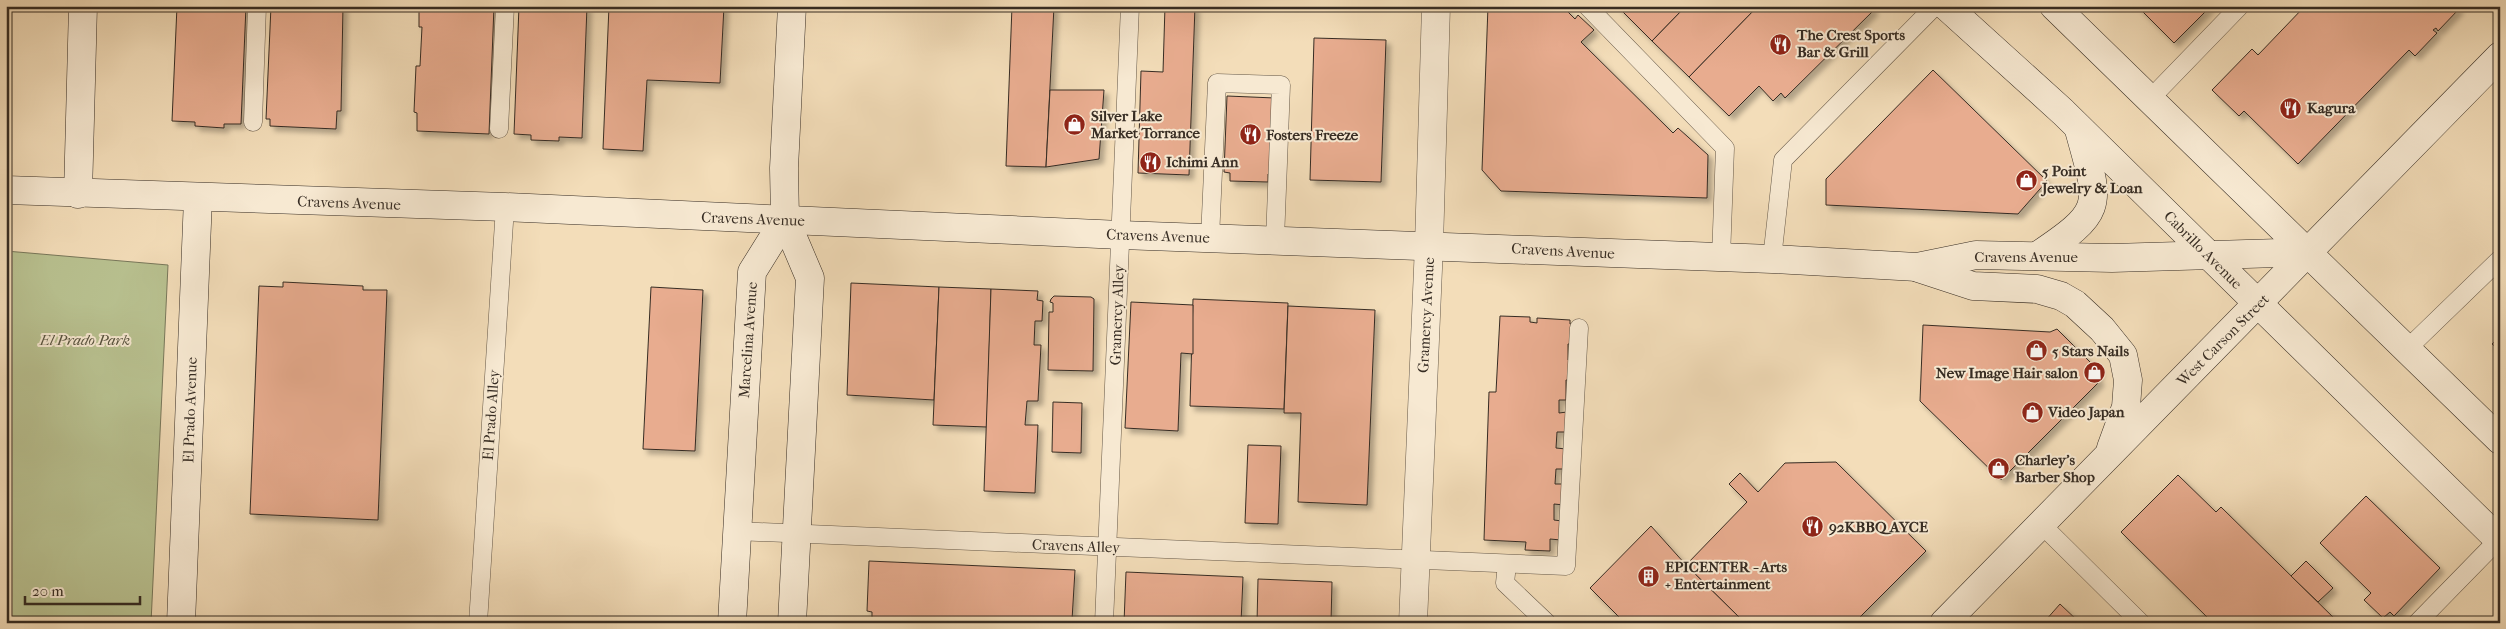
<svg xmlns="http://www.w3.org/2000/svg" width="2506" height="629" font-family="'IM FELL French Canon',serif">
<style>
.green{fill:#b9c291;stroke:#78775a}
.building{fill:#e8ac8f;stroke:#362c23;filter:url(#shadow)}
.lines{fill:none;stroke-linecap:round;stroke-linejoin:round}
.lane-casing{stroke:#655848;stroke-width:19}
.street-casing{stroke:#655848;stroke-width:29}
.secondary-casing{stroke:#362c23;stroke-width:29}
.lane{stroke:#f7e9d2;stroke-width:18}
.street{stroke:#f7e9d2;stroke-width:28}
.secondary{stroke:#f7e9d2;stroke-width:28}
.labels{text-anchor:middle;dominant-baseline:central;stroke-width:4;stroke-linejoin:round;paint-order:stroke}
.poi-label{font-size:15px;font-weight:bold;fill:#362c23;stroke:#f7e9d2;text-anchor:start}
.street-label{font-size:15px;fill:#362c23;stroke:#f7e9d2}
.park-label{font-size:15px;font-style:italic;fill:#57523e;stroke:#f7e9d2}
</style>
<defs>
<filter id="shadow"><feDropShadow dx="4.5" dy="4.5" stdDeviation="2.5" flood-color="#0004"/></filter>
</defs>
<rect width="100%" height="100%" fill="#f3ddb9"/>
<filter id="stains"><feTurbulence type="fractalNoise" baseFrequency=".004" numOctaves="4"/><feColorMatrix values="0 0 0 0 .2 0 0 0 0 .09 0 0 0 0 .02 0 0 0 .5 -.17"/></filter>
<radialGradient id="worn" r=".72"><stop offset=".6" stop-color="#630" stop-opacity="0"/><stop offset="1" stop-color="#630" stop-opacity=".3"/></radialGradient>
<polygon class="green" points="6,251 168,265 151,623 6,623"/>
<g class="building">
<polygon points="177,6 246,6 241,124 224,124 224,128 195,126 195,122 172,121"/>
<polygon points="271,6 343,6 341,111 337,111 336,129 270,126 270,119 266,119"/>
<polygon points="419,6 494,6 489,134 417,131 417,113 414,112 416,66 420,66 422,27 419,27"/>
<polygon points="519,6 587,6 582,138 559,137 559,141 531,140 531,135 514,134"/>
<polygon points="609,6 724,6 720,83 647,80 643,151 603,149"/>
<polygon points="1012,6 1054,6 1046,167 1006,166"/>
<polygon points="1165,6 1195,6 1189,175 1138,173 1141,71 1163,72"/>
<polygon points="1488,6 1562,6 1575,19 1578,15 1594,30 1581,42 1673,133 1678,128 1708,155 1707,198 1501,191 1482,170"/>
<polygon points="1617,6 1686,6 1652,41"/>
<polygon points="1686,6 1758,6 1689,77 1652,41"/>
<polygon points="1758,6 1871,6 1874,10 1785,98 1781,93 1773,101 1759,86 1729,116 1689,77"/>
<polygon points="2137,6 2211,6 2174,43"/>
<polygon points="2305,6 2457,6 2459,9 2438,31 2436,28 2433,30 2437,33 2415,56 2409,50 2298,164 2244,111 2239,116 2212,90 2252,49 2258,55"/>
<polygon points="1314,38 1386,40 1381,182 1310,180"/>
<polygon points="1933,70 2047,181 2018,214 1826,205 1826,179"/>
<polygon points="1050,90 1104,90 1099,159 1046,167"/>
<polygon points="1227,96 1275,98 1272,174 1268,174 1268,182 1230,181 1230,173 1224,172"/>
<polygon points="283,282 363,286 363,290 387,290 378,520 250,514 259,286 283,287"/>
<polygon points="851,283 939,287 934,400 847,395"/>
<polygon points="651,287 703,290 695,451 643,449"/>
<polygon points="939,287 991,289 987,427 933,425"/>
<polygon points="991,289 1038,291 1037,300 1043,301 1042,321 1035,321 1034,345 1041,345 1038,401 1027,401 1025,425 1038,425 1035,493 984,491"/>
<polygon points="1054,296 1091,297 1094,299 1093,371 1048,370 1049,312 1053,312 1053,303 1050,302 1051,299"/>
<polygon points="1193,299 1288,303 1284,409 1190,406"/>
<polygon points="1131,302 1193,305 1193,354 1181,353 1178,431 1125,428"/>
<polygon points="1288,306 1375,310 1367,505 1298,502 1301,413 1284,413"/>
<polygon points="1500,316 1530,317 1530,322 1537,323 1537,318 1570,320 1570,324 1577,324 1575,344 1568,344 1568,360 1575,361 1575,380 1566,380 1566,400 1559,400 1559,413 1567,412 1566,432 1557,432 1556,448 1566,449 1565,469 1556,469 1555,484 1564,484 1564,505 1554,504 1554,520 1562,521 1561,540 1550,539 1550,551 1525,550 1526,542 1484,540 1489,392 1496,392"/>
<polygon points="1923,325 2050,332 2057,329 2100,372 2096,376 2100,381 2001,480 1920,401"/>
<polygon points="2500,336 2500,351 2492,344"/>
<polygon points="1053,402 1082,403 1081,453 1052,452"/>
<polygon points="1248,445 1281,446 1278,524 1245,523"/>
<polygon points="1836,462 1926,551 1854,623 1745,623 1686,565 1747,502 1729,484 1740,473 1758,492 1785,463"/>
<polygon points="2178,475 2216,512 2221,507 2339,623 2213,623 2121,532"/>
<polygon points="2366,496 2440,568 2394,616 2390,612 2383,618 2364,600 2371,593 2320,543"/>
<polygon points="1651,526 1686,565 1745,623 1625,623 1590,588"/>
<polygon points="869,561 1075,570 1072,620 1069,620 1069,623 872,623 872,612 867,611"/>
<polygon points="2306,561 2333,588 2318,602 2291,576"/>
<polygon points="1126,572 1243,577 1241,623 1124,623"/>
<polygon points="1258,579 1332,582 1331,623 1257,623"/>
<polygon points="2060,604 2080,623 2047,623 2045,621"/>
</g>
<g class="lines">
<defs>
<g id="lane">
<polyline points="1587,6 1725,148 1721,258"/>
<polyline points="2149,100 2240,6"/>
<polyline points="253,122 257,6"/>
<polyline points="499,129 505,6"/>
<polyline points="1210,238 1217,83 1281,85 1275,240"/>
<polyline points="1772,259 1783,160 1935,6"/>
<polyline points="2407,349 2500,259"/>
<polyline points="2041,524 2141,623"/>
<polyline points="736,531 1566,566 1579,328"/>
<polyline points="1507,564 1505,583 1547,623"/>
<polyline points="478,623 505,207"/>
<polyline points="1104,623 1130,6"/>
<polyline points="2417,623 2500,538"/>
</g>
<polyline id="street" points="1413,623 1429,245 1436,6"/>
<g id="secondary">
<polyline points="1946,6 2063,112 2500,541"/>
<polyline points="2054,6 2500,440"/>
<polyline points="6,190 505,207 1121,235 1772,259 1917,267 1976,255 2112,258 2309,252"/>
<polyline points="78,194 83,6"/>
<polyline points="785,219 810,278 792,623"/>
<path d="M 2037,256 C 2106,210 2100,206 2079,130"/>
<polyline points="1918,268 1973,286 2037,289 2061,296 2075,304 2102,329 2123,355 2128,380 2126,407 2111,448"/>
<polyline points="181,623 198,198"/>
<polyline points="732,623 752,272 785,219 784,168 792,6"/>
<polyline points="1944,623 2500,56"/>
</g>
</defs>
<use href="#lane" class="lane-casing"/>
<use href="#street" class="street-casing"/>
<use href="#secondary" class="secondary-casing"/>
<use href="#lane" class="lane"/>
<use href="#street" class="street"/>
<use href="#secondary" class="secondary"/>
</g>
<defs>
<symbol id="restaurant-disc" viewBox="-11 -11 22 22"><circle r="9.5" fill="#8f2418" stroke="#f7e9d2"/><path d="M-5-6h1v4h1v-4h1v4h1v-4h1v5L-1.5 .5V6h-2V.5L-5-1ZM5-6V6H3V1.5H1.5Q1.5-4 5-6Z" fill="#fff"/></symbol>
<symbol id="shop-disc" viewBox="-11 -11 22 22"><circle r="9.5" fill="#8f2418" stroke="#f7e9d2"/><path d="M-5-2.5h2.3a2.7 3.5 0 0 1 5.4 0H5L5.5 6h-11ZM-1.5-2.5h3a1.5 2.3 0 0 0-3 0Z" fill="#fff"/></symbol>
<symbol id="building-disc" viewBox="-11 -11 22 22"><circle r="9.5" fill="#8f2418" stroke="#f7e9d2"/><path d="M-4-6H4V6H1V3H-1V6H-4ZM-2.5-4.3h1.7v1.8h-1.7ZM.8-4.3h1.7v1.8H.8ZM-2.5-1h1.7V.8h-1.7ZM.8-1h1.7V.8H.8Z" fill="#fff"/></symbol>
</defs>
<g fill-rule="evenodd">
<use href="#restaurant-disc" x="1768" y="32" width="25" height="25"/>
<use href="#restaurant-disc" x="2278" y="96" width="25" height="25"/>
<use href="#shop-disc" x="1062" y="112" width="25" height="25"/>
<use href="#restaurant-disc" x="1238" y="122" width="25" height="25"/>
<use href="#restaurant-disc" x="1138" y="150" width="25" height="25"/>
<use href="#shop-disc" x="2014" y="168" width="25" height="25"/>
<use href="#shop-disc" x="2024" y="338" width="25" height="25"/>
<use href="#shop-disc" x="2082" y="360" width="25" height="25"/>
<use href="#shop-disc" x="2020" y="400" width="25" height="25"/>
<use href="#shop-disc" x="1986" y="456" width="25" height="25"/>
<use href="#restaurant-disc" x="1800" y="514" width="25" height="25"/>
<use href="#building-disc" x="1636" y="564" width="25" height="25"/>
</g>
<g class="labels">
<g class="poi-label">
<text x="1797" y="35">The Crest Sports<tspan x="1797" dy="17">Bar &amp; Grill</tspan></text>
<text x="2307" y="108">Kagura</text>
<text x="1091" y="116">Silver Lake<tspan x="1091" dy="17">Market Torrance</tspan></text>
<text x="1266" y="135">Fosters Freeze</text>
<text x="1166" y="162">Ichimi Ann</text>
<text x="2042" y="171">5 Point<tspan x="2042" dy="17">Jewelry &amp; Loan</tspan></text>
<text x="2052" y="351">5 Stars Nails</text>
<text x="2078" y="373" text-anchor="end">New Image Hair salon</text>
<text x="2048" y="412">Video Japan</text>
<text x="2015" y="460">Charley's<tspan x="2015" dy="17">Barber Shop</tspan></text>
<text x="1829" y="527">92KBBQ AYCE</text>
<text x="1665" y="567">EPICENTER - Arts<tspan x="1665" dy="17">+ Entertainment</tspan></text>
</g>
<g class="street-label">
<text transform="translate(349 203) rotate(2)">Cravens Avenue</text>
<text transform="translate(753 219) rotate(2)">Cravens Avenue</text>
<text transform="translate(1158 236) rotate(2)">Cravens Avenue</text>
<text transform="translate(2203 250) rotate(45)">Cabrillo Avenue</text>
<text transform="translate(1563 251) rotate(3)">Cravens Avenue</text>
<text x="2026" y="257">Cravens Avenue</text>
<text transform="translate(1117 315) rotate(-88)">Gramercy Alley</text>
<text transform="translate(1426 315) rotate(-87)">Gramercy Avenue</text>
<text transform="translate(748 340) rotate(-86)">Marcelina Avenue</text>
<text transform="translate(2223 340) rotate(-45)">West Carson Street</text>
<text transform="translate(190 410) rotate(-88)">El Prado Avenue</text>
<text transform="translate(491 415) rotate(-86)">El Prado Alley</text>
<text transform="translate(1076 546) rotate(2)">Cravens Alley</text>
</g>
<g class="park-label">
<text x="85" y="340">El Prado Park</text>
</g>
</g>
<rect width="2506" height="629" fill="none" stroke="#f3ddb9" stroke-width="25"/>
<rect x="8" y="8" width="2491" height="614" fill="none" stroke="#362c23" stroke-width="2.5"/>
<rect x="12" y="12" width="2481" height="604" fill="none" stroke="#362c23"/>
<path d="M25 596v8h115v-8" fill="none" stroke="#362c23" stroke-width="2.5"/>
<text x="32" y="596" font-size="15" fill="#362c23" stroke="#f7e9d2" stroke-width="4" paint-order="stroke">20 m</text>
<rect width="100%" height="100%" filter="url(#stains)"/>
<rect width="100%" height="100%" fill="url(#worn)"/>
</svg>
